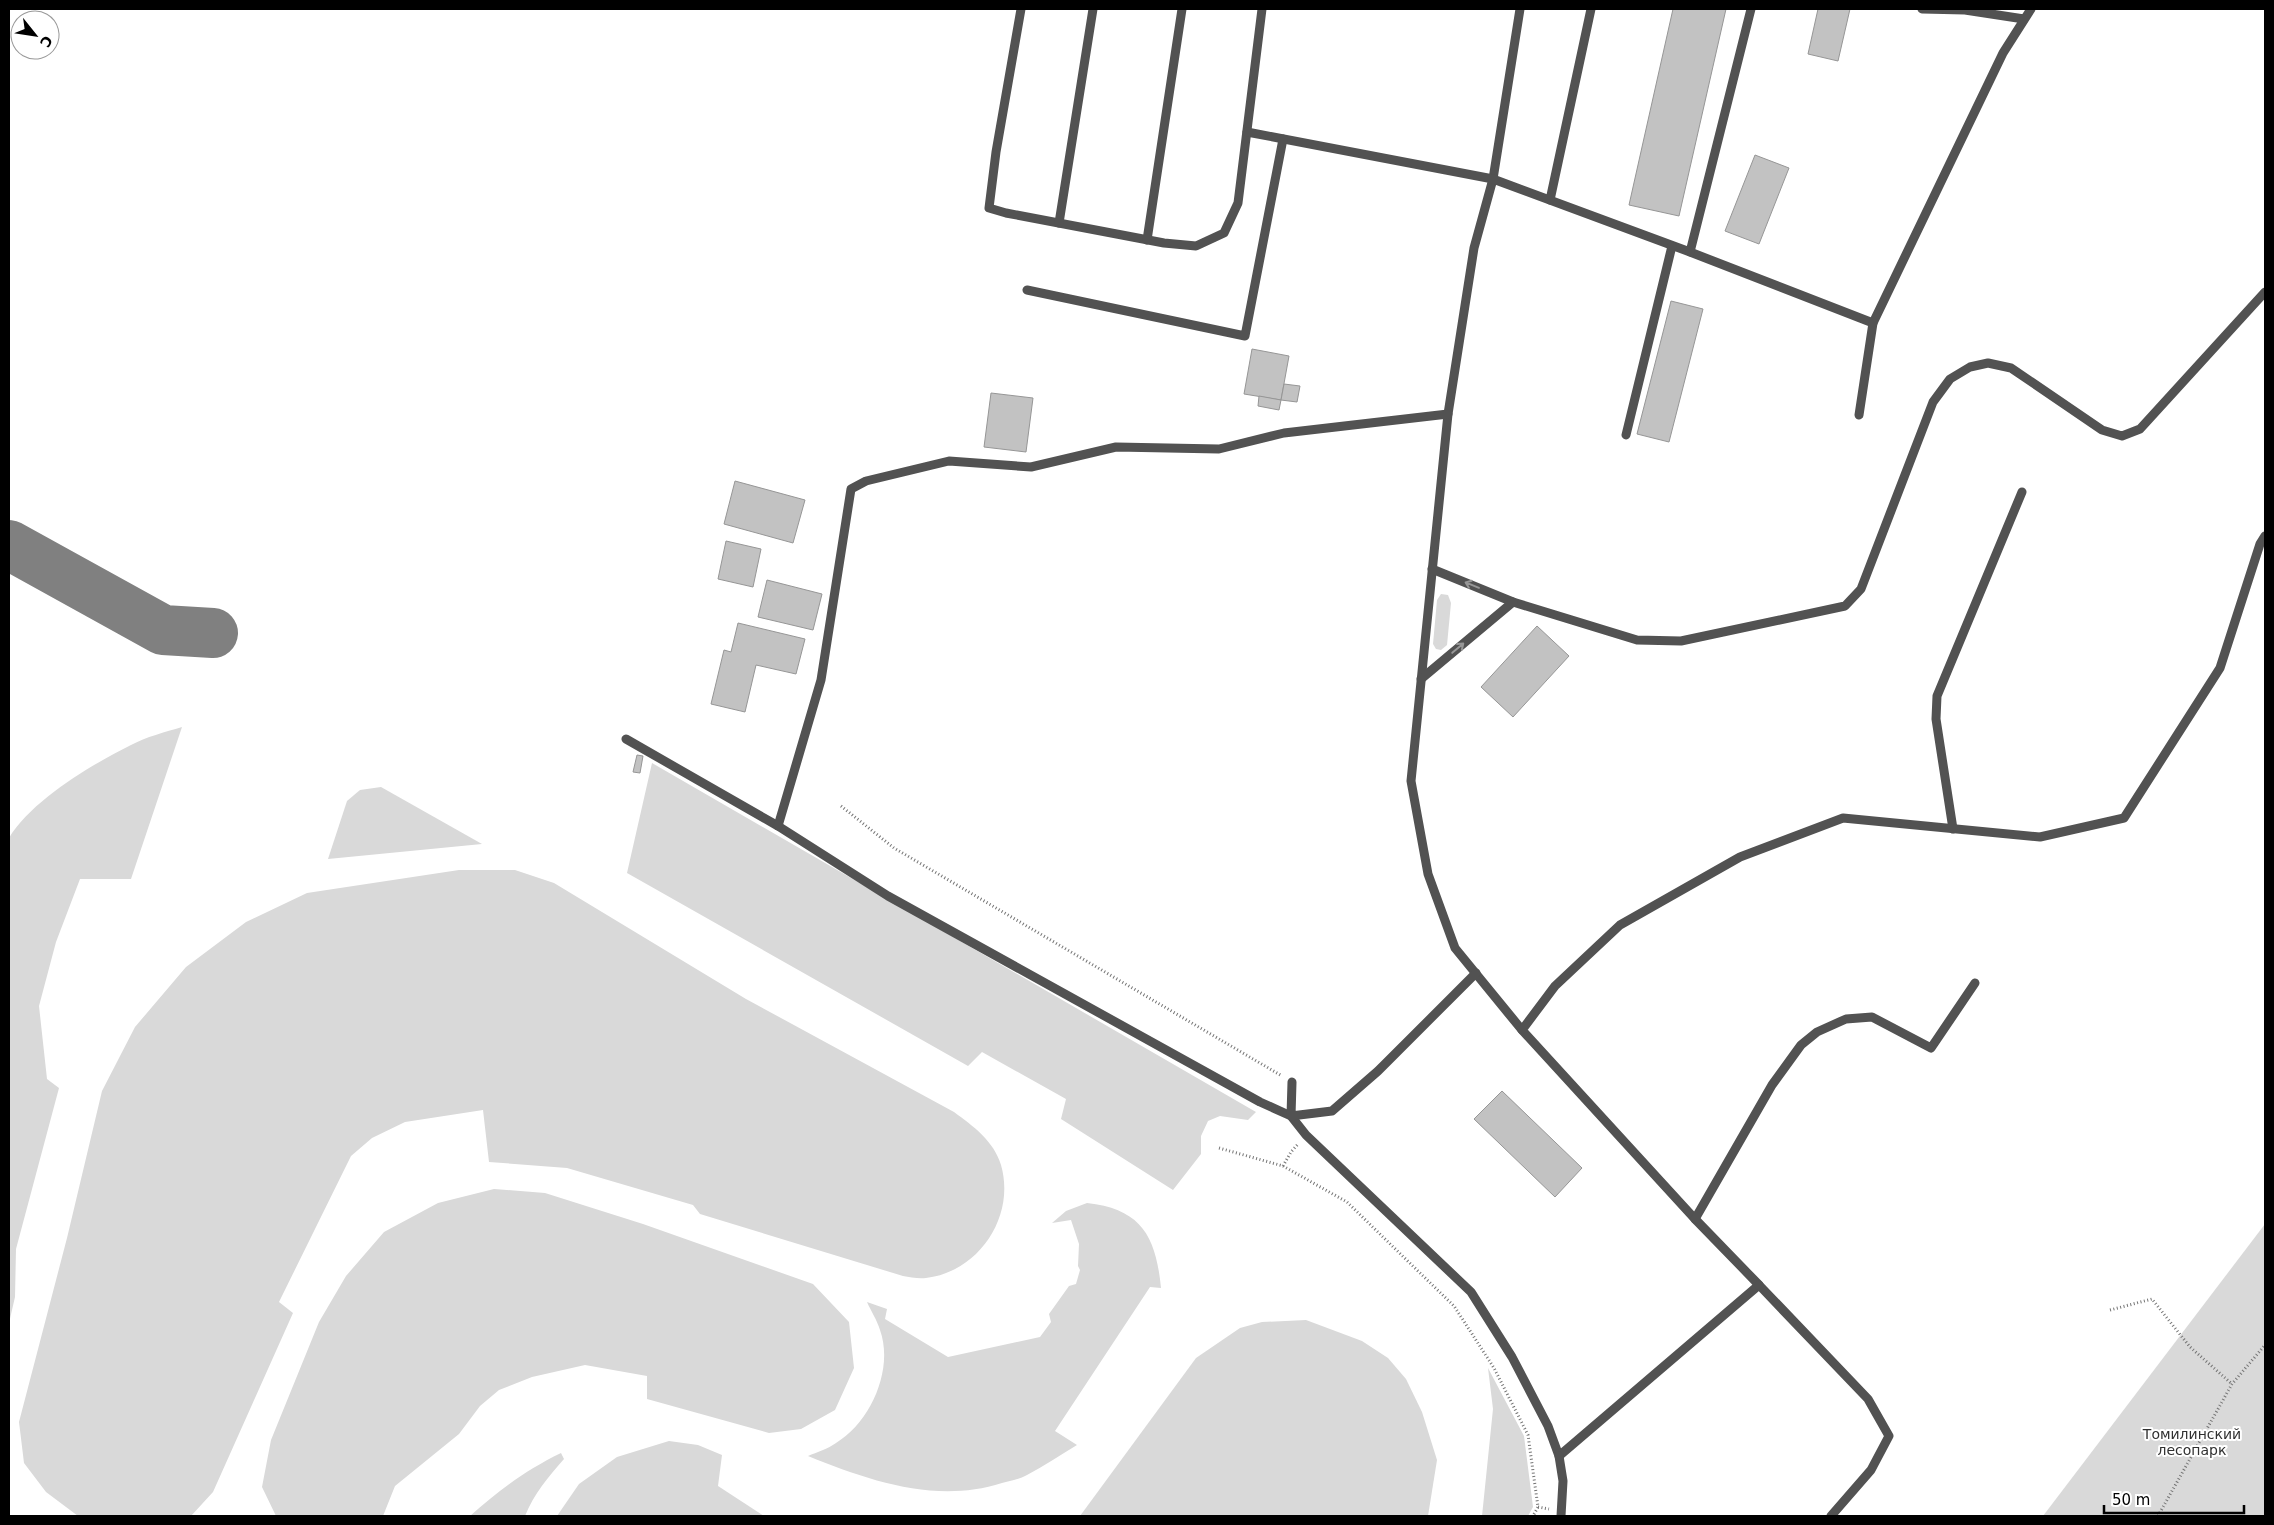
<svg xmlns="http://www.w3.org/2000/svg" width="2274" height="1525" font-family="'DejaVu Sans',sans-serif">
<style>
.green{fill:#d9d9d9}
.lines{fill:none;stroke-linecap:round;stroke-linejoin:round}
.taxiway{stroke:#808080;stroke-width:50}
.building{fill:#c2c2c2;stroke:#969696}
.path{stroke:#747474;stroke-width:3;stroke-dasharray:1 2.5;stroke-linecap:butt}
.lane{stroke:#525252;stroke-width:9}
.oneway{stroke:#979797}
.labels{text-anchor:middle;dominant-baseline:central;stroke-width:4;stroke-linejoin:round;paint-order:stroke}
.park-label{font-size:14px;fill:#303030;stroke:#fff}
</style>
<rect width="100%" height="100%" fill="#fff"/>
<g class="green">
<polygon points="1441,594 1448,595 1451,603 1447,645 1441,650 1436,649 1433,644 1437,600"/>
<path d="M 182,727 L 131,879 L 80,879 L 56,942 L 39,1006 L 47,1079 L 59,1088 L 16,1249 L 15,1297 L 9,1323 L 9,838 C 32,800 91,765 131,745 C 146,737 165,732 182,727 Z"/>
<polygon points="652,763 1256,1112 1248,1120 1220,1116 1208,1121 1201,1136 1201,1154 1173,1190 1061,1119 1066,1099 982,1052 968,1066 627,873"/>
<polygon points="381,787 482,844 328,859 347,801 360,790"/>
<path d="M 459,870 L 515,870 L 554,883 L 746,999 L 954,1112 C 973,1126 994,1141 1001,1165 C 1016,1217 978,1272 926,1278 C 918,1279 910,1277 903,1276 L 700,1214 L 693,1205 L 567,1168 L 489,1162 L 483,1110 L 405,1122 L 372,1138 L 351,1156 L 279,1302 L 293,1313 L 213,1492 L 191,1516 L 78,1516 L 46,1492 L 24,1463 L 19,1422 L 67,1238 L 102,1091 L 135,1027 L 186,967 L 246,922 L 307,893 Z"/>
<polygon points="494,1189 545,1193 643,1224 813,1284 849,1322 854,1368 835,1410 801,1429 769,1433 647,1399 647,1376 585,1365 532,1377 499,1390 480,1406 459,1434 395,1486 383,1516 276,1516 262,1487 271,1440 319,1322 346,1276 384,1232 438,1203"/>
<path d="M 1087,1203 C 1142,1209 1156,1237 1161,1288 L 1150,1287 L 1055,1431 L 1077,1445 C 1060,1455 1044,1466 1027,1475 C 1020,1479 1010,1481 1002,1483 C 936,1504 870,1481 808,1456 C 817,1452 828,1449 836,1443 C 871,1422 894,1369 880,1330 C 877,1320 871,1311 867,1302 L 887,1309 L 885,1319 L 948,1357 L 1040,1337 L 1051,1322 L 1049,1314 L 1069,1286 L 1076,1284 L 1080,1270 L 1078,1266 L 1079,1244 L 1071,1220 L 1052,1223 L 1066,1211 Z"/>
<polygon points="2265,1224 2265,1516 2043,1516"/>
<polygon points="1306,1320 1362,1341 1388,1358 1406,1379 1422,1412 1437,1460 1428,1516 1080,1516 1196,1358 1240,1328 1262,1322"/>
<polygon points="1488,1368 1524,1436 1533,1507 1528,1516 1482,1516 1493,1409"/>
<polygon points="669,1441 698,1445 722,1455 718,1486 764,1516 557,1516 579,1484 617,1457"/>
<path d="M 561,1453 L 564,1459 C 548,1477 534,1494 525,1516 L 470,1516 C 499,1490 526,1470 561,1453 Z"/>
</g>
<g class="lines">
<polyline class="taxiway" points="9,545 163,630 213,633"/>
</g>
<g class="building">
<polygon points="1673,9 1726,9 1679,216 1629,205"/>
<polygon points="1818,9 1850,9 1838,61 1808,54"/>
<polygon points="1755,155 1789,168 1759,244 1725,231"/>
<polygon points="1671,301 1703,309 1669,442 1637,434"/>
<polygon points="1252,349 1289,356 1281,400 1244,394"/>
<polygon points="1284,384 1300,386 1297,402 1281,400"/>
<polygon points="991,393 1033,398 1026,452 984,447"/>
<polygon points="1259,396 1281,400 1279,410 1258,406"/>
<polygon points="735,481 805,500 793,543 724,524"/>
<polygon points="726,541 761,549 753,587 718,579"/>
<polygon points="767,580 822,594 813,630 758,617"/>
<polygon points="738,623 805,639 796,674 756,665 745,712 711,704 724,650 731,652"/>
<polygon points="1537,626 1569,656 1513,717 1481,687"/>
<polygon points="637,755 643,756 640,773 633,772"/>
<polygon points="1502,1091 1582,1168 1555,1197 1474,1119"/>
</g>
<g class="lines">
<g class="path">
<polyline points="841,806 894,848 1282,1076"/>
<polyline points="1219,1148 1283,1166 1347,1202 1454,1306 1494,1368 1528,1435 1538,1507 1533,1516"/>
<polyline points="1283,1166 1291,1152 1298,1144"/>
<polyline points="2110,1310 2152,1299 2190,1347 2232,1384"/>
<polyline points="1538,1507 1549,1509"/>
<polyline points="2158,1516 2232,1384 2265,1345"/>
</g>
<g class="lane">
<polyline points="1021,9 996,152 989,208 1006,213 1164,243 1196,246 1224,233 1238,203 1262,9"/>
<polyline points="1520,9 1493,179 1474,248 1448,414 1411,781 1428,874 1455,948 1522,1030"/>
<polyline points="1922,9 1965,10 2024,19"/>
<polyline points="1247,132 1493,179 1690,252 1873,323"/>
<polyline points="1550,200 1591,9"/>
<polyline points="1059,223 1093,9"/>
<polyline points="1147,240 1182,9"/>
<polyline points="1690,252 1751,9"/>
<polyline points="1027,290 1245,336 1283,139"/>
<polyline points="1859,415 1873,323 2003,53 2031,9"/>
<polyline points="1626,435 1672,246"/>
<polyline points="1432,569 1513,602 1637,640 1681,641 1845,606 1861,589 1933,402 1950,379 1970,367 1988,363 2011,368 2102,430 2122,436 2140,429 2265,292"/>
<polyline points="1421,679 1513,602"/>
<polyline points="626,739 778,826 888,896 1260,1102 1291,1116 1306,1135 1471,1292 1512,1357 1548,1426 1559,1456 1759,1285 1695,1219 1522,1030 1555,986 1620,925 1740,857 1843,818 2040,837 2124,818 2220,668 2260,544 2265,536"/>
<polyline points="778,826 821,680 851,489 866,481 949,461 1031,467 1116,447 1219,449 1284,433 1448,414"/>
<polyline points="1953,829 1936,719 1937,696 2022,492"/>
<polyline points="1292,1082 1291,1116 1332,1111 1378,1071 1476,973"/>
<polyline points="1695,1219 1772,1085 1801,1045 1817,1032 1846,1019 1872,1017 1931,1048 1975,983"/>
<polyline points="1759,1285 1868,1399 1889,1436 1871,1470 1831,1516"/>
<polyline points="1559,1456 1563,1481 1561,1516"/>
</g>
</g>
<defs><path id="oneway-shaft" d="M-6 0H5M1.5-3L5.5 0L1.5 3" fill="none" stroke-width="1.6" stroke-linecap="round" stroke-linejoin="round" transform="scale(1.25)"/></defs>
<g class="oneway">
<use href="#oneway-shaft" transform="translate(1472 585) rotate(-158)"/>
<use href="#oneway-shaft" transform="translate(1458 648) rotate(-40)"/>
</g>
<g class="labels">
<g class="park-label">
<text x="2192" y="1434">Томилинский<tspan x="2192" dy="16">лесопарк</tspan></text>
</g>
</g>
<rect width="2274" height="1525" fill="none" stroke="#000000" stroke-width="20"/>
<g transform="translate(35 35) rotate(120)"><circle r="24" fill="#ffffff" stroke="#999999"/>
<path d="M0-4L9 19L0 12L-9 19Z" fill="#000000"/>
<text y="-8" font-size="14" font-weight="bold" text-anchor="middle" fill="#000000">С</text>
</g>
<path d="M2104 1505v8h140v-8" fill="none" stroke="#000000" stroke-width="2.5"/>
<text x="2112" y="1505" font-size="15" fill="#000000" stroke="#ffffff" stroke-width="4" paint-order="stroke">50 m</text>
</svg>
